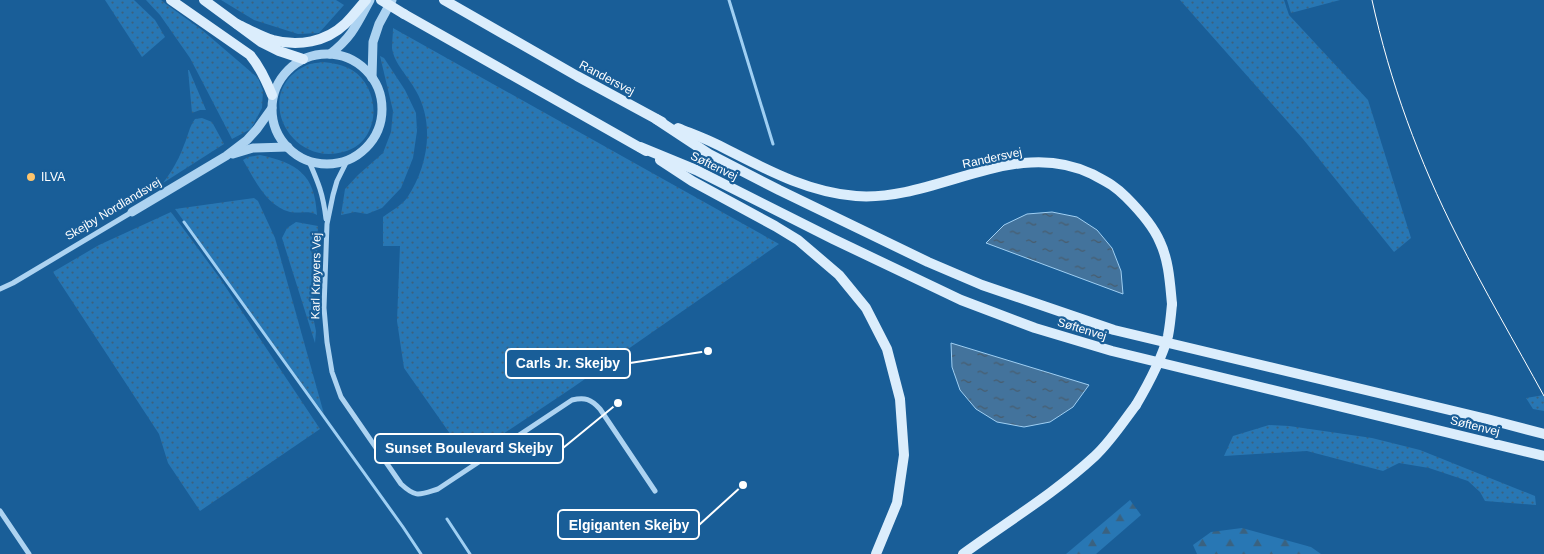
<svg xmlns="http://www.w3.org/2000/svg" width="1544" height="554" font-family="Helvetica,sans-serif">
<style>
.green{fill:url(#green-dots)}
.forest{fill:url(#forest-firs)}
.water{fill:url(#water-ripples);stroke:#9fcff3}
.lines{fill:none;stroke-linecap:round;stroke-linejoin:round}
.stream{stroke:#9fcff3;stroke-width:3}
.minor{stroke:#add3f1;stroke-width:5}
.tertiary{stroke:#add3f1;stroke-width:9}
.secondary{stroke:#dbedfc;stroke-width:10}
.tram{stroke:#fff;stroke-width:1}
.secondary-bridge{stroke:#dbedfc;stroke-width:10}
.poi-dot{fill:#ffc56c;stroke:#195e98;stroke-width:2}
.labels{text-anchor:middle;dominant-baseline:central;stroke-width:4.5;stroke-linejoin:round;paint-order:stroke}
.street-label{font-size:12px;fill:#fff;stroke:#195e98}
.poi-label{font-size:12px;fill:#fff;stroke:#195e98;text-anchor:start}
.leader{fill:none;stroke:#fff;stroke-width:2}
.callout-dot{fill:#fff;stroke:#195e98;stroke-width:2}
.callout{fill:#195e98;stroke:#fff;stroke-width:2}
.callout-label{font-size:14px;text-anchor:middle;font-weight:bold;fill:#fff}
</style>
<defs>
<pattern id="green-dots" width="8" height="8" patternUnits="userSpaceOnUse" patternTransform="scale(1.25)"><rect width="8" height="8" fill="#2877b4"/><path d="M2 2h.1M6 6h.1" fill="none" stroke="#3a6280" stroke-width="1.8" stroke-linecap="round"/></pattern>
<pattern id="forest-firs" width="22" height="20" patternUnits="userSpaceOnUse" patternTransform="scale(1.25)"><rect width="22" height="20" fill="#2877b4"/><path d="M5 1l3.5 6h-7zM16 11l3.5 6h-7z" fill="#3a6280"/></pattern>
<pattern id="water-ripples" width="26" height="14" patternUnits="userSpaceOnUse" patternTransform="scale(1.25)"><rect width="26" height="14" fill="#43739c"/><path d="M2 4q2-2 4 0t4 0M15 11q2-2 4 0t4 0" fill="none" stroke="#485c6c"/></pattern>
</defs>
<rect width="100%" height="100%" fill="#195e98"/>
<g class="green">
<polygon points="105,0 134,0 155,20 165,37 142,57"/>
<polygon points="146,0 161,0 166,4 202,30 258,78 263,91 262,108 251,129 232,139 190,58 160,15"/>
<polygon points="221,0 336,0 344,5 319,33 298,34 254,20"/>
<polygon points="1180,0 1284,0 1289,15 1368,100 1411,238 1394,252 1303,139"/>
<polygon points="1287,0 1340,0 1291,13"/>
<path d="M 393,28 L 779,244 L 572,388 L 467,458 L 404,368 L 397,321 L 400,246 L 383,246 L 383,217 C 391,211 402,205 407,198 C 428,167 435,124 416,91 C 409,77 394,64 392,48 C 392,41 393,35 393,28 Z"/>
<polygon points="380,56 384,58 405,90 416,113 417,131 413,158 401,188 382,208 367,214 355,212 341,215 345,189 358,175 383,153 391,132 393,111"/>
<path d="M 323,62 C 334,63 343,65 352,70 C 372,82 379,112 369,131 C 364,142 355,149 343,152 C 289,167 252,92 305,66 C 310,63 317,63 323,62 Z"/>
<polygon points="188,70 189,70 206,110 200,110 192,113"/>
<path d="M 202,118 L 212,122 L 224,144 L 163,183 C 172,171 179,159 184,145 C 188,136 189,127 195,119 Z"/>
<path d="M 260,155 C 297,163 315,174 317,215 C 308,210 300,214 290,212 C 266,206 255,180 243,160 L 248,157 Z"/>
<polygon points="254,198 258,201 275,238 324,414 175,209"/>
<polygon points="171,212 219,277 320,429 200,511 168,463 159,434 53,272 99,245"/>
<polygon points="296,222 318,226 316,282 311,307 316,331 315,343 282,238 287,228"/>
<polygon points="1544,395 1544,411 1533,409 1526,398"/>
<polygon points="1269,425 1289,426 1372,438 1420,450 1535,496 1536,505 1485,501 1480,492 1468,481 1429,468 1399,463 1383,471 1307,451 1224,456 1233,436"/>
</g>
<g class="forest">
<polygon points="1130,500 1141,515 1096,554 1066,554"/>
<polygon points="1242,528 1311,547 1321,554 1197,554 1193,545 1211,532"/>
</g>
<g class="water">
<polygon points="1052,212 1077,217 1097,230 1112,248 1121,271 1123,294 986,243 1004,225 1027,214"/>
<polygon points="951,343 1089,385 1073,407 1050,422 1024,427 997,422 976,409 960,390 952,367"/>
</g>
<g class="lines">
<g class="stream">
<polyline points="729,0 773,144"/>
<polyline points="184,222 403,527 421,554"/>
<polyline points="447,519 470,554"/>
</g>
<g class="minor">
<path d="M 308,159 C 318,182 323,193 326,219"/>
<path d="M 347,161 L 337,181 L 333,195 L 327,224 L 324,308 L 327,342 L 332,372 L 341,397 L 401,484 C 416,498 419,495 438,489 L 572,400 C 585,397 591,399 600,409 L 655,491"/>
<polyline points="0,289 13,283 132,212"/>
<polyline points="0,511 29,554"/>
</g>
<g class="tertiary">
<path d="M 330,54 C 352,37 357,24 370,0"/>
<circle cx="327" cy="109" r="55"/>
<polyline points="372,78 373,42 379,24 392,0"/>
<polyline points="233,154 253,148 288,147"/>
<polyline points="132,212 226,156 247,140 257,129 272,108"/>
</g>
<g class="secondary">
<path d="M 171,0 L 250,55 C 260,67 266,80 272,95"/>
<polyline points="204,0 261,42 279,51 303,59"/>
<polyline points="444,0 577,76 662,122"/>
<polyline points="404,14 646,151"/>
<path d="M 237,24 C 248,29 260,36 273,40 C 298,47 326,42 345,24 C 353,16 359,8 366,0"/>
<polyline points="656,119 709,154 779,190 928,262 982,285 1114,330 1487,419 1544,434"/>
<path d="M 678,128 C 690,133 704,138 716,144 C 762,167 805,192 856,196 C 936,202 1014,136 1092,174 C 1107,182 1114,185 1126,197 C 1139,210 1153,225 1160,242 C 1169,261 1170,284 1172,304"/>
<polyline points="640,147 696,170 833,239 961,300 1035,328 1112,351 1544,456"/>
<polyline points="660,160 692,181 775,226 798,240 839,275 866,308 887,349 900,399 904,455 897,503 876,554"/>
<path d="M 963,554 C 1007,522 1055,493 1095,456 C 1111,441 1123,422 1136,405"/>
</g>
<path class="tram" d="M 1372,0 C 1390,82 1419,161 1457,236 C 1484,290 1515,343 1544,396"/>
<g class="secondary-bridge">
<polyline points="381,0 404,14"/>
<path d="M 1136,405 C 1149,383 1161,361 1168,336 C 1170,326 1171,315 1172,304"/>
</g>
</g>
<circle class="poi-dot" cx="31" cy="177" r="5"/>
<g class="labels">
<g class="street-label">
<text transform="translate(607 78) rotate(28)">Randersvej</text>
<text transform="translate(992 158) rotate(-12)">Randersvej</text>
<text transform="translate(714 166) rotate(26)">Søftenvej</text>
<text transform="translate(113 209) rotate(-31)">Skejby Nordlandsvej</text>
<text transform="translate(316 276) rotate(-89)">Karl Krøyers Vej</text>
<text transform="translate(1082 329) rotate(17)">Søftenvej</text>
<text transform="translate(1475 426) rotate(14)">Søftenvej</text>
</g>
<g class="poi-label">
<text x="41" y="177">ILVA</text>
</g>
</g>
<path class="leader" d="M708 351L630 363M618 403L563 448M743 485L699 525"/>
<g class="callout-dot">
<circle cx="708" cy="351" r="5"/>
<circle cx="618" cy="403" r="5"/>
<circle cx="743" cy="485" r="5"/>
</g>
<g class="callout">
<rect x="506" y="349" width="124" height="29" rx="5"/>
<rect x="375" y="434" width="188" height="29" rx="5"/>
<rect x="558" y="510" width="141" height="29" rx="5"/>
</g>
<g class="callout-label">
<text x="568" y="368">Carls Jr. Skejby</text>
<text x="469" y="453">Sunset Boulevard Skejby</text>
<text x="629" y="530">Elgiganten Skejby</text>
</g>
</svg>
